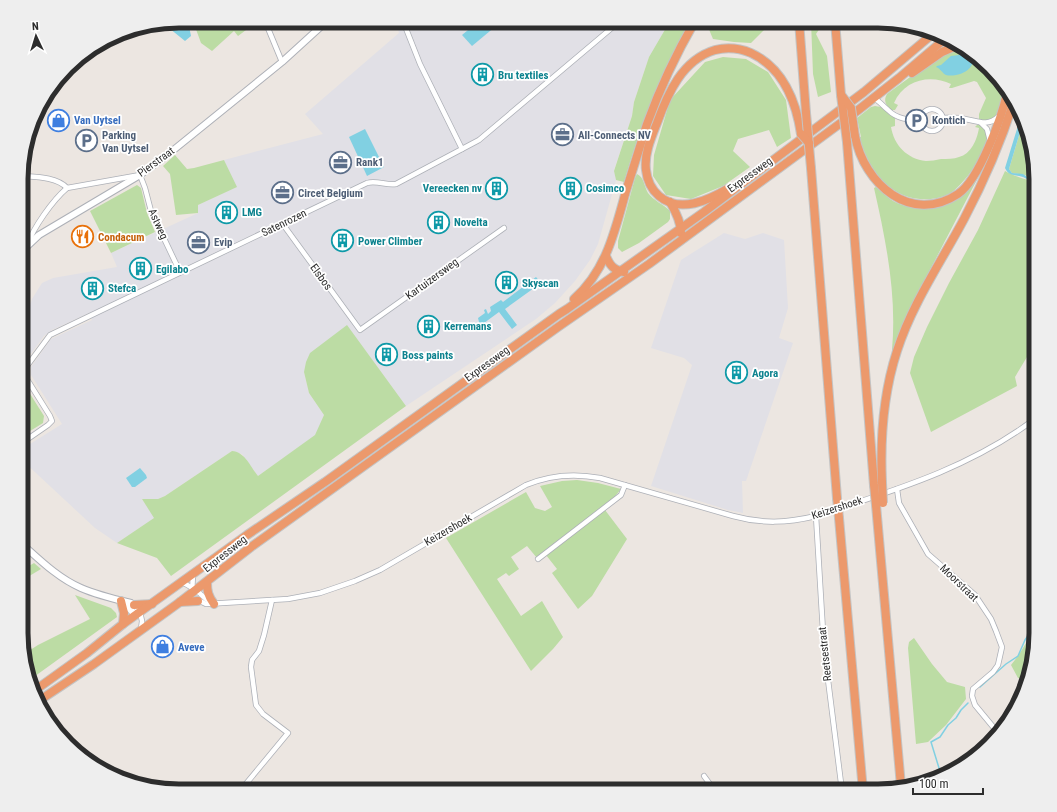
<svg xmlns="http://www.w3.org/2000/svg" width="1057" height="812" font-family="'Roboto Condensed',sans-serif">
<style>
.industrial{fill:#e1e0e6}
.green{fill:#bcdca4}
.water{fill:#81d0e2}
.lines{fill:none;stroke-linecap:round;stroke-linejoin:round}
.stream{stroke:#81d0e2;stroke-width:1.5}
.street-casing{stroke:#adb0b7;stroke-width:6}
.secondary-casing{stroke:#adb0b7;stroke-width:8}
.highway-casing{stroke:#c4c4c4;stroke-width:10}
.street{stroke:#fff;stroke-width:4.5}
.secondary{stroke:#fff;stroke-width:6}
.highway{stroke:#ec996c;stroke-width:8}
.highway-bridge-casing{stroke:#c4c4c4;stroke-width:10;stroke-linecap:butt}
.highway-bridge{stroke:#ec996c;stroke-width:8}
.labels{text-anchor:middle;dominant-baseline:central;stroke-width:3.5;stroke-linejoin:round;paint-order:stroke}
.culture-label{font-size:11px;font-weight:bold;fill:#0d838f;stroke:#fff;text-anchor:start}
.shop-label{font-size:11px;font-weight:bold;fill:#366cbe;stroke:#fff;text-anchor:start}
.service-label{font-size:11px;font-weight:bold;fill:#4e5e75;stroke:#fff;text-anchor:start}
.street-label{font-size:11px;fill:#2d2d2d;stroke:#fff}
.food-label{font-size:11px;font-weight:bold;fill:#c56008;stroke:#fff;text-anchor:start}
.rim{fill:none;stroke:#2d2d2d;stroke-width:5}
</style>
<rect width="100%" height="100%" fill="#ece6e1"/>
<g class="industrial">
<polygon points="396,21 670,21 649,57 634,102 632,116 614,170 616,180 598,244 590,260 575,281 555,303 536,319 406,406 347,326 304,372 309,393 324,415 316,435 258,476 242,454 232,451 165,496 158,499 142,499 155,518 117,543 95,528 22,460 22,449 62,424 31,375 31,367 51,339 92,320 89,313 52,330 44,336 31,354 28,351 25,328 26,318 32,299 42,283 53,278 117,267 111,253 198,213 198,205 236,187 224,160 323,134 305,114 399,33"/>
<polygon points="724,233 745,239 763,233 784,240 788,308 779,338 793,343 746,481 742,481 743,513 728,510 651,486 692,365 684,358 651,348 681,260"/>
</g>
<g class="green">
<polygon points="193,21 252,21 254,24 238,36 234,31 212,51 201,43"/>
<path d="M 670,21 L 690,21 C 662,73 640,126 624,182 L 616,180 L 614,171 L 632,116 L 634,102 L 649,57 Z"/>
<polygon points="711,21 759,21 764,30 751,43 734,42 713,39 708,27"/>
<polygon points="811,21 817,21 820,28 816,34 827,56 831,92 818,97 813,74"/>
<path d="M 960,46 L 982,60 L 1004,89 C 1002,102 997,128 979,120 L 979,114 L 986,98 L 977,82 L 974,81 L 952,88 L 949,88 L 951,84 C 930,74 904,80 894,103 L 898,105 L 895,110 L 891,110 C 886,105 883,101 887,94 L 936,58 Z"/>
<polygon points="723,57 746,59 768,72 786,100 791,138 777,147 769,130 738,139 733,151 750,167 723,186 691,199 666,195 653,176 654,155 670,100 705,62"/>
<path d="M 875,106 L 881,107 L 895,118 L 895,126 L 891,127 C 894,145 907,159 926,161 C 931,161 936,160 941,159 C 947,159 954,159 959,157 C 971,154 977,140 979,128 L 975,127 L 977,125 L 980,125 C 984,128 986,131 987,135 C 989,150 964,184 952,192 C 943,198 931,200 920,199 C 886,196 868,167 859,137 L 861,137 L 857,118 L 871,107 Z"/>
<polygon points="1023,122 1036,178 1031,179 1025,175 1012,173 1009,169"/>
<polygon points="175,155 187,169 194,168 224,160 237,187 198,205 198,213 176,215 170,174 163,166"/>
<path d="M 982,170 L 909,310 L 898,335 L 893,350 L 892,350 C 897,295 886,241 874,188 L 876,187 C 881,191 887,197 893,201 C 898,204 904,205 910,207 C 945,215 963,195 982,170 Z"/>
<path d="M 1005,171 C 1010,174 1030,182 1036,181 L 1036,298 L 1035,301 L 1036,302 L 1036,342 L 1015,377 L 1017,386 L 931,432 L 910,373 L 914,357 L 927,327 L 949,283 L 978,230 Z"/>
<path d="M 637,174 C 644,177 644,186 648,193 C 654,201 663,204 670,211 L 670,219 L 668,222 L 639,243 L 622,252 L 618,248 L 618,241 L 635,178 Z"/>
<polygon points="137,185 141,188 147,213 155,232 111,253 90,211"/>
<path d="M 347,325 L 406,406 L 171,576 L 157,558 L 117,543 L 154,518 L 142,499 L 158,499 L 165,496 L 232,451 C 245,452 250,466 258,476 L 315,435 L 324,415 L 309,393 L 304,372 L 306,362 L 310,353 Z"/>
<polygon points="22,381 44,416 43,423 22,436"/>
<polygon points="577,480 598,483 621,489 612,500 537,558 527,546 511,557 519,569 509,576 506,573 497,579 521,616 542,601 563,637 553,649 531,671 446,538 526,492 535,508 545,511 552,507 540,486 562,481"/>
<polygon points="605,510 627,539 592,596 578,609 552,573 557,569 546,555"/>
<polygon points="34,563 41,569 21,581 22,570"/>
<polygon points="75,595 111,608 116,613 117,617 31,679 24,654 38,645 90,619"/>
<polygon points="1036,627 1036,643 1027,681 1018,678 1011,665 1018,656"/>
<polygon points="914,638 932,664 947,682 965,687 966,699 946,725 928,742 916,744 908,648 909,642"/>
</g>
<g class="water">
<polygon points="179,21 188,21 191,36 185,41 164,24"/>
<polygon points="479,21 502,21 472,46 462,35"/>
<path d="M 967,54 L 972,55 C 978,70 956,78 946,75 C 942,73 941,69 936,67 L 937,66 L 941,65 L 951,56 Z"/>
<path d="M 1021,116 L 1023,122 L 1009,169 L 1012,173 L 1023,174 L 1030,179 L 1036,178 L 1036,181 C 1030,182 1028,179 1023,177 C 1015,174 1009,177 1005,168 Z"/>
<polygon points="365,129 384,167 367,176 349,137"/>
<polygon points="536,277 541,283 505,309 517,325 512,329 499,312 480,326 478,318 485,313 484,310 486,309 488,314 491,311 490,307 501,300 503,302"/>
<polygon points="140,468 146,475 147,478 135,487 132,487 126,478"/>
</g>
<g class="lines">
<g class="stream">
<polyline points="980,687 1006,664 1018,656 1025,640 1036,624"/>
<polyline points="943,776 943,774 939,768 931,742 940,737 948,725 956,718 961,710 968,703"/>
</g>
<defs>
<g id="street">
<polyline points="265,21 282,62"/>
<polyline points="403,21 420,64 462,149"/>
<polyline points="888,21 888,23"/>
<path d="M 874,98 C 879,101 883,106 888,110 C 897,119 908,120 921,120"/>
<circle cx="932" cy="120" r="11"/>
<path d="M 942,118 C 950,118 957,117 965,119 C 978,121 987,127 998,117"/>
<polyline points="981,123 987,129 990,141"/>
<path d="M 22,176 C 36,177 57,177 67,188"/>
<polyline points="282,223 360,330 504,228"/>
<path d="M 27,245 C 34,227 52,201 67,188 L 140,175 L 145,188 L 151,211 L 180,272"/>
<path d="M 22,443 L 48,425 L 52,421 L 50,416 L 25,376 L 24,370 L 50,335 L 367,183 C 377,180 387,186 396,184 L 479,140 L 620,21"/>
<polyline points="897,489 899,503 928,554 975,595 991,619 996,631 1002,647 998,665 993,672 973,689 972,696 975,705 999,734"/>
<polyline points="816,516 824,648 842,791"/>
<polyline points="538,559 621,495 625,485"/>
<polyline points="182,582 196,590 206,599 211,602"/>
<polyline points="192,593 193,575"/>
<path d="M 198,600 L 206,604 L 288,599 L 320,593 L 355,581 L 380,570 L 526,485 C 550,475 574,473 600,478 L 733,516 C 762,524 787,523 816,516 C 892,491 971,468 1036,418"/>
<polyline points="140,612 142,621 141,629"/>
<polyline points="704,776 715,791"/>
<polyline points="240,791 288,733 263,714 256,705 251,667 252,660 259,651 264,635 272,600"/>
</g>
<g id="secondary">
<polyline points="22,251 39,235 140,175 171,152 282,62 327,21"/>
<path d="M 22,544 C 40,560 58,578 81,588 C 97,595 114,599 131,603 L 136,607"/>
<polyline points="124,602 135,615"/>
</g>
<g id="highway">
<polyline points="799,21 806,113"/>
<polyline points="835,21 841,95"/>
<polyline points="912,73 942,52 958,45"/>
<path d="M 855,136 C 864,184 911,225 958,194 C 979,180 1002,117 1007,93"/>
<polyline points="847,142 874,485"/>
<polyline points="811,168 837,498"/>
<path d="M 729,188 C 709,200 680,214 659,196 C 651,189 647,180 646,170 C 644,154 651,138 657,123 C 668,93 682,60 715,50 C 727,47 739,48 751,53 C 783,68 796,101 801,134"/>
<path d="M 670,202 C 676,212 681,222 681,233"/>
<path d="M 606,256 C 610,266 614,270 624,272"/>
<path d="M 574,299 C 606,271 615,231 626,191 C 633,168 640,146 647,124 C 660,88 676,54 695,21"/>
<path d="M 882,483 C 880,438 883,394 897,351 C 912,304 941,262 964,219 C 984,181 1001,142 1014,101"/>
<polyline points="876,505 901,786"/>
<polyline points="839,518 863,791"/>
<path d="M 207,582 C 207,591 208,596 214,604"/>
<polyline points="121,601 124,613 123,624"/>
<polyline points="180,602 198,601"/>
<polyline points="134,605 152,604"/>
<polyline points="34,691 87,653 123,624 247,535 325,482 559,314 567,309 704,212 864,92 935,32"/>
<polyline points="37,702 94,664 180,602 251,547 558,327 649,264 857,111 899,78 946,38"/>
</g>
</defs>
<use href="#street" class="street-casing"/>
<use href="#secondary" class="secondary-casing"/>
<use href="#highway" class="highway-casing"/>
<use href="#street" class="street"/>
<use href="#secondary" class="secondary"/>
<use href="#highway" class="highway"/>
<defs>
<g id="highway-bridge">
<polyline points="841,95 847,142"/>
<polyline points="842,96 851,108 855,136"/>
<polyline points="806,113 811,168"/>
<polyline points="801,134 809,143"/>
<polyline points="882,483 883,503"/>
<polyline points="874,485 876,505"/>
<polyline points="837,498 839,518"/>
</g>
</defs>
<use href="#highway-bridge" class="highway-bridge-casing"/>
<use href="#highway-bridge" class="highway-bridge"/>
</g>
<defs>
<symbol id="building-ring" viewBox="-11 -11 22 22"><circle r="9.5" fill="#fff" stroke="#0f9aa8" stroke-width="1.5"/><path d="M-4-6H4V6H1V3H-1V6H-4ZM-2.5-4.3h1.7v1.8h-1.7ZM.8-4.3h1.7v1.8H.8ZM-2.5-1h1.7V.8h-1.7ZM.8-1h1.7V.8H.8Z" fill="#0f9aa8"/></symbol>
<symbol id="shop-ring" viewBox="-11 -11 22 22"><circle r="9.5" fill="#fff" stroke="#3f7fe0" stroke-width="1.5"/><path d="M-5-2.5h2.3a2.7 3.5 0 0 1 5.4 0H5L5.5 6h-11ZM-1.5-2.5h3a1.5 2.3 0 0 0-3 0Z" fill="#3f7fe0"/></symbol>
<symbol id="parking-ring" viewBox="-11 -11 22 22"><circle r="9.5" fill="#fff" stroke="#5c6f8a" stroke-width="1.5"/><path d="M-3.5-5.5H1a3.5 3.5 0 0 1 0 7H-1V5.5H-3.5ZM-1-3.4V-.6H.8a1.4 1.4 0 0 0 0-2.8Z" fill="#5c6f8a"/></symbol>
<symbol id="office-ring" viewBox="-11 -11 22 22"><circle r="9.5" fill="#fff" stroke="#5c6f8a" stroke-width="1.5"/><path d="M-6-3h4V-5.5h4V-3h4V5H-6ZM-1-4.5V-3h2v-1.5ZM-6 0V1H6V0Z" fill="#5c6f8a"/></symbol>
<symbol id="restaurant-ring" viewBox="-11 -11 22 22"><circle r="9.5" fill="#fff" stroke="#e8710a" stroke-width="1.5"/><path d="M-5-6h1v4h1v-4h1v4h1v-4h1v5L-1.5 .5V6h-2V.5L-5-1ZM5-6V6H3V1.5H1.5Q1.5-4 5-6Z" fill="#e8710a"/></symbol>
</defs>
<g fill-rule="evenodd">
<use href="#building-ring" x="470" y="62" width="25" height="25"/>
<use href="#shop-ring" x="46" y="108" width="25" height="25"/>
<use href="#parking-ring" x="904" y="108" width="25" height="25"/>
<use href="#office-ring" x="550" y="122" width="25" height="25"/>
<use href="#parking-ring" x="74" y="128" width="25" height="25"/>
<use href="#office-ring" x="328" y="150" width="25" height="25"/>
<use href="#building-ring" x="484" y="176" width="25" height="25"/>
<use href="#building-ring" x="558" y="176" width="25" height="25"/>
<use href="#office-ring" x="270" y="180" width="25" height="25"/>
<use href="#building-ring" x="214" y="200" width="25" height="25"/>
<use href="#building-ring" x="426" y="210" width="25" height="25"/>
<use href="#restaurant-ring" x="70" y="224" width="25" height="25"/>
<use href="#building-ring" x="330" y="228" width="25" height="25"/>
<use href="#office-ring" x="186" y="230" width="25" height="25"/>
<use href="#building-ring" x="128" y="256" width="25" height="25"/>
<use href="#building-ring" x="494" y="270" width="25" height="25"/>
<use href="#building-ring" x="80" y="276" width="25" height="25"/>
<use href="#building-ring" x="416" y="314" width="25" height="25"/>
<use href="#building-ring" x="374" y="342" width="25" height="25"/>
<use href="#building-ring" x="724" y="360" width="25" height="25"/>
<use href="#shop-ring" x="150" y="634" width="25" height="25"/>
</g>
<g class="labels">
<g class="culture-label">
<text x="498" y="75">Bru textiles</text>
<text x="482" y="188" text-anchor="end">Vereecken nv</text>
<text x="586" y="188">Cosimco</text>
<text x="242" y="212">LMG</text>
<text x="454" y="222">Novelta</text>
<text x="358" y="241">Power Climber</text>
<text x="156" y="269">Egilabo</text>
<text x="522" y="283">Skyscan</text>
<text x="108" y="288">Stefca</text>
<text x="444" y="326">Kerremans</text>
<text x="402" y="355">Boss paints</text>
<text x="752" y="373">Agora</text>
</g>
<g class="shop-label">
<text x="74" y="120">Van Uytsel</text>
<text x="178" y="647">Aveve</text>
</g>
<g class="service-label">
<text x="932" y="120">Kontich</text>
<text x="102" y="135">Parking<tspan x="102" dy="13">Van Uytsel</tspan></text>
<text x="578" y="135">All-Connects NV</text>
<text x="356" y="162">Rank1</text>
<text x="298" y="193">Circet Belgium</text>
<text x="214" y="242">Evip</text>
</g>
<g class="street-label">
<text transform="translate(156 162) rotate(-36)">Pierstraat</text>
<text transform="translate(750 175) rotate(-36)">Expressweg</text>
<text transform="translate(284 223) rotate(-26)">Satenrozen</text>
<text transform="translate(158 224) rotate(66)">Astweg</text>
<text transform="translate(321 277) rotate(54)">Elsbos</text>
<text transform="translate(432 279) rotate(-36)">Kartuizersweg</text>
<text transform="translate(487 364) rotate(-36)">Expressweg</text>
<text transform="translate(837 508) rotate(-18)">Keizershoek</text>
<text transform="translate(448 530) rotate(-30)">Keizershoek</text>
<text transform="translate(225 554) rotate(-38)">Expressweg</text>
<text transform="translate(959 583) rotate(44)">Moorstraat</text>
<text transform="translate(825 654) rotate(-96)">Reetsestraat</text>
</g>
<g class="food-label">
<text x="98" y="237">Condacum</text>
</g>
</g>
<path d="M0 0H1057V812H0ZM179 28H878A151 151 0 0 1 1029 179V633A151 151 0 0 1 878 784H179A151 151 0 0 1 28 633V179A151 151 0 0 1 179 28Z" fill="#eee" fill-rule="evenodd"/>
<path class="rim" d="M179 28H878A151 151 0 0 1 1029 179V633A151 151 0 0 1 878 784H179A151 151 0 0 1 28 633V179A151 151 0 0 1 179 28Z"/>
<g transform="translate(36 36) rotate(356)" stroke="#ffffff" stroke-width="3" paint-order="stroke">
<path d="M0-3L7 15L0 10L-7 15Z" fill="#2d2d2d"/>
<text y="-6" font-size="11" font-weight="bold" text-anchor="middle" fill="#2d2d2d">N</text>
</g>
<path d="M913 788v6h70v-6" fill="none" stroke="#2d2d2d" stroke-width="2"/>
<text x="919" y="788" font-size="12" fill="#2d2d2d" stroke="#ffffff" stroke-width="3" paint-order="stroke">100 m</text>
</svg>
